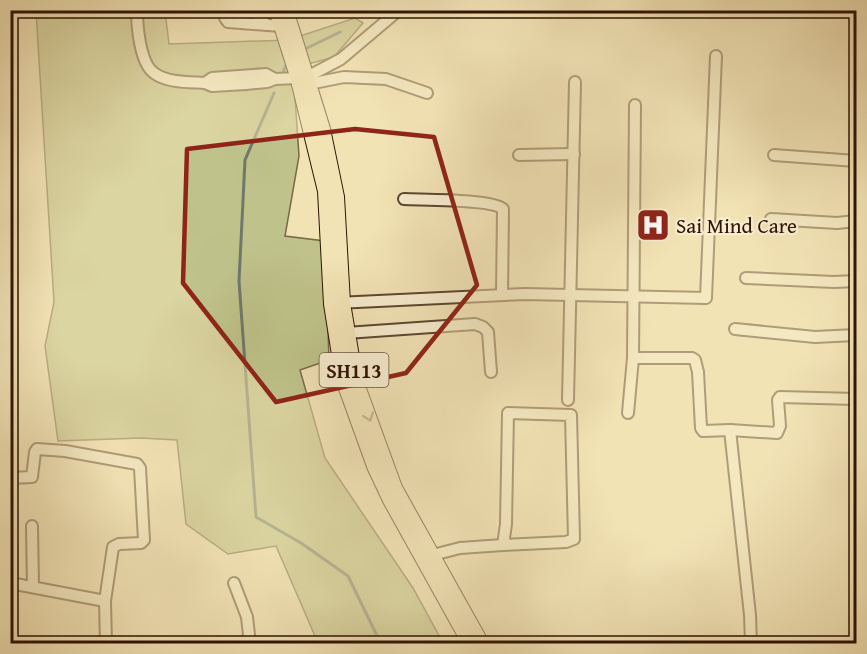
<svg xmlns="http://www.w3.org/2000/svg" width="867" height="654" font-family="'Gentium Book Plus',serif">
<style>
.green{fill:#bfc38b;stroke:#766a47;stroke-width:1.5}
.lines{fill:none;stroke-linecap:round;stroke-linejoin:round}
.stream{stroke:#6f796b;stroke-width:3}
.building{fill:#d8a380;stroke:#2e1203;stroke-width:1.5;filter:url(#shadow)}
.minor-casing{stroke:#5f4630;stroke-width:14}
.major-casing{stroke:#2e1203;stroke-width:16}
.minor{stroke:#f7edcf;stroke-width:10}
.major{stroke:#f2e3b5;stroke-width:14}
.oneway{stroke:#9a8565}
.marked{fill:none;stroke:#8f2418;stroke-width:4.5;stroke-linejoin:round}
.labels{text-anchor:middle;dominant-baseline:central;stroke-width:4.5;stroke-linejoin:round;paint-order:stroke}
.shield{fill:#f7edcf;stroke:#6a5440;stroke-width:1.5}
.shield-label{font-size:20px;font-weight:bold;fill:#2e1203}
.poi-label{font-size:21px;fill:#2e1203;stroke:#f7edcf;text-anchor:start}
</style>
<defs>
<filter id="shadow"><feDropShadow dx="-4" dy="4" stdDeviation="0" flood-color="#0004"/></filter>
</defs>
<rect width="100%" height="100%" fill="#f2e3b5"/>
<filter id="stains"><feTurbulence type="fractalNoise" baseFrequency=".00333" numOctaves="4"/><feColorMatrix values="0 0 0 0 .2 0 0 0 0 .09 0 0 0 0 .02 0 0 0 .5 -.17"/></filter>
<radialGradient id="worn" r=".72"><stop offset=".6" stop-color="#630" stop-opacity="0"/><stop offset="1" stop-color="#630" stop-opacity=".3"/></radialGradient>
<polygon class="green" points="36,11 165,11 169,44 288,40 355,18 363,23 334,57 293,68 299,156 285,236 325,241 329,360 300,370 325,458 413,588 443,643 358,643 355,638 333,643 318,643 276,546 228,554 186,524 177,440 141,438 58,441 45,346 54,302"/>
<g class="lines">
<g class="stream">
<polyline points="303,50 340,32"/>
<polyline points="283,72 287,63"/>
<polyline points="274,93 245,160 239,281 256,517 301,543 348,576 381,644"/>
</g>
</g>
<polygon class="building" points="666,213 667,231 642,231 642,214"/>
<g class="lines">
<defs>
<g id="minor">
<path d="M 137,10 C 137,27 140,63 154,73 C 167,83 189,82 205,83"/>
<polyline points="225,10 225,18 228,22 281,26"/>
<polyline points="258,10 259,18 267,25"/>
<polyline points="307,77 341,59 399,10"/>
<polyline points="275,79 266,74 212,78 205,83 212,86 246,84 267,82 275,79 297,78"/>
<polyline points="309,84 344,77 386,79 427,93"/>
<polyline points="635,105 633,358 692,358 695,360 698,372 701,428 703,431 730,430 777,433 780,426 778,400 780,397 856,399"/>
<polyline points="519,155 574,154"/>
<polyline points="774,155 856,161"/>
<path d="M 404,199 C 423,200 493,199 503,209 L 502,295"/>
<polyline points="771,219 837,223 856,221"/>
<polyline points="746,278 834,282 856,281"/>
<polyline points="336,303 525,294 706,298 716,56"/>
<polyline points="735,329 815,337 856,335"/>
<polyline points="346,333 475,324 483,327 488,332 491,372"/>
<polyline points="568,400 575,82"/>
<polyline points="628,413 633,358"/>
<polyline points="730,430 750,615 751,644"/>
<polyline points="10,478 32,477 35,452 37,449 65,451 137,464 140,468 144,540 141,543 119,544 113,547 105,601 106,644"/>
<polyline points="32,526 33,587"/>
<polyline points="425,557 460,548 503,545 506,524 508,413 571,415 574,539 566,542 503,545"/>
<polyline points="10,583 105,601"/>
<polyline points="234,583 247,617 250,644"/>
</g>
<g id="major">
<polyline points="276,10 297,76 325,191 331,304 343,380 374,466 390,500 470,644"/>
<polyline points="286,10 323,129 337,197 343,303 356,381 395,488 482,644"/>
</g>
</defs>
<use href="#minor" class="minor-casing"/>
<use href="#major" class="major-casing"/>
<use href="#minor" class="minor"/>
<use href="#major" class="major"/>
</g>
<defs><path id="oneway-chevron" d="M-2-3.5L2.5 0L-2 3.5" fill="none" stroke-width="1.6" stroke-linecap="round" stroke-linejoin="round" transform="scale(1.5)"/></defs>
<use class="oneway" href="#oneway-chevron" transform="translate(369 417) rotate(70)"/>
<path d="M0 0H867V654H0ZM 355,129 L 434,137 L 477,285 L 406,373 L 276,402 L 183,283 L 187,149 Z" fill="#f2e3b5" fill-opacity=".55" fill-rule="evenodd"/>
<path class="marked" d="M 355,129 L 434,137 L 477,285 L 406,373 L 276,402 L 183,283 L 187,149 Z"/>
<defs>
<symbol id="hospital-square" viewBox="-11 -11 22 22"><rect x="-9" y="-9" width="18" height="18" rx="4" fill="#8f2418" stroke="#f7edcf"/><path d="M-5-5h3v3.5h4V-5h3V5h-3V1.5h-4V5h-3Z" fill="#fff"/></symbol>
</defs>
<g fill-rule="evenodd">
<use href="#hospital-square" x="634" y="206" width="38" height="38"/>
</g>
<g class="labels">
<rect class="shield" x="319.5" y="353" width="69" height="34" rx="4.5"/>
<g class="shield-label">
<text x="354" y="370">SH113</text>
</g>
<g class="poi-label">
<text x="676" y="225">Sai Mind Care</text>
</g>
</g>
<rect width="867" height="654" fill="none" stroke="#f2e3b5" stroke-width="36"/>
<rect x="12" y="12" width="843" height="630" fill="none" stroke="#2e1203" stroke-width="3"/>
<rect x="18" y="18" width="831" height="618" fill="none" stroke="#2e1203" stroke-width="1.5"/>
<rect width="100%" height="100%" filter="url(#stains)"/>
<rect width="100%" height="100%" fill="url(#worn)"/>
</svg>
